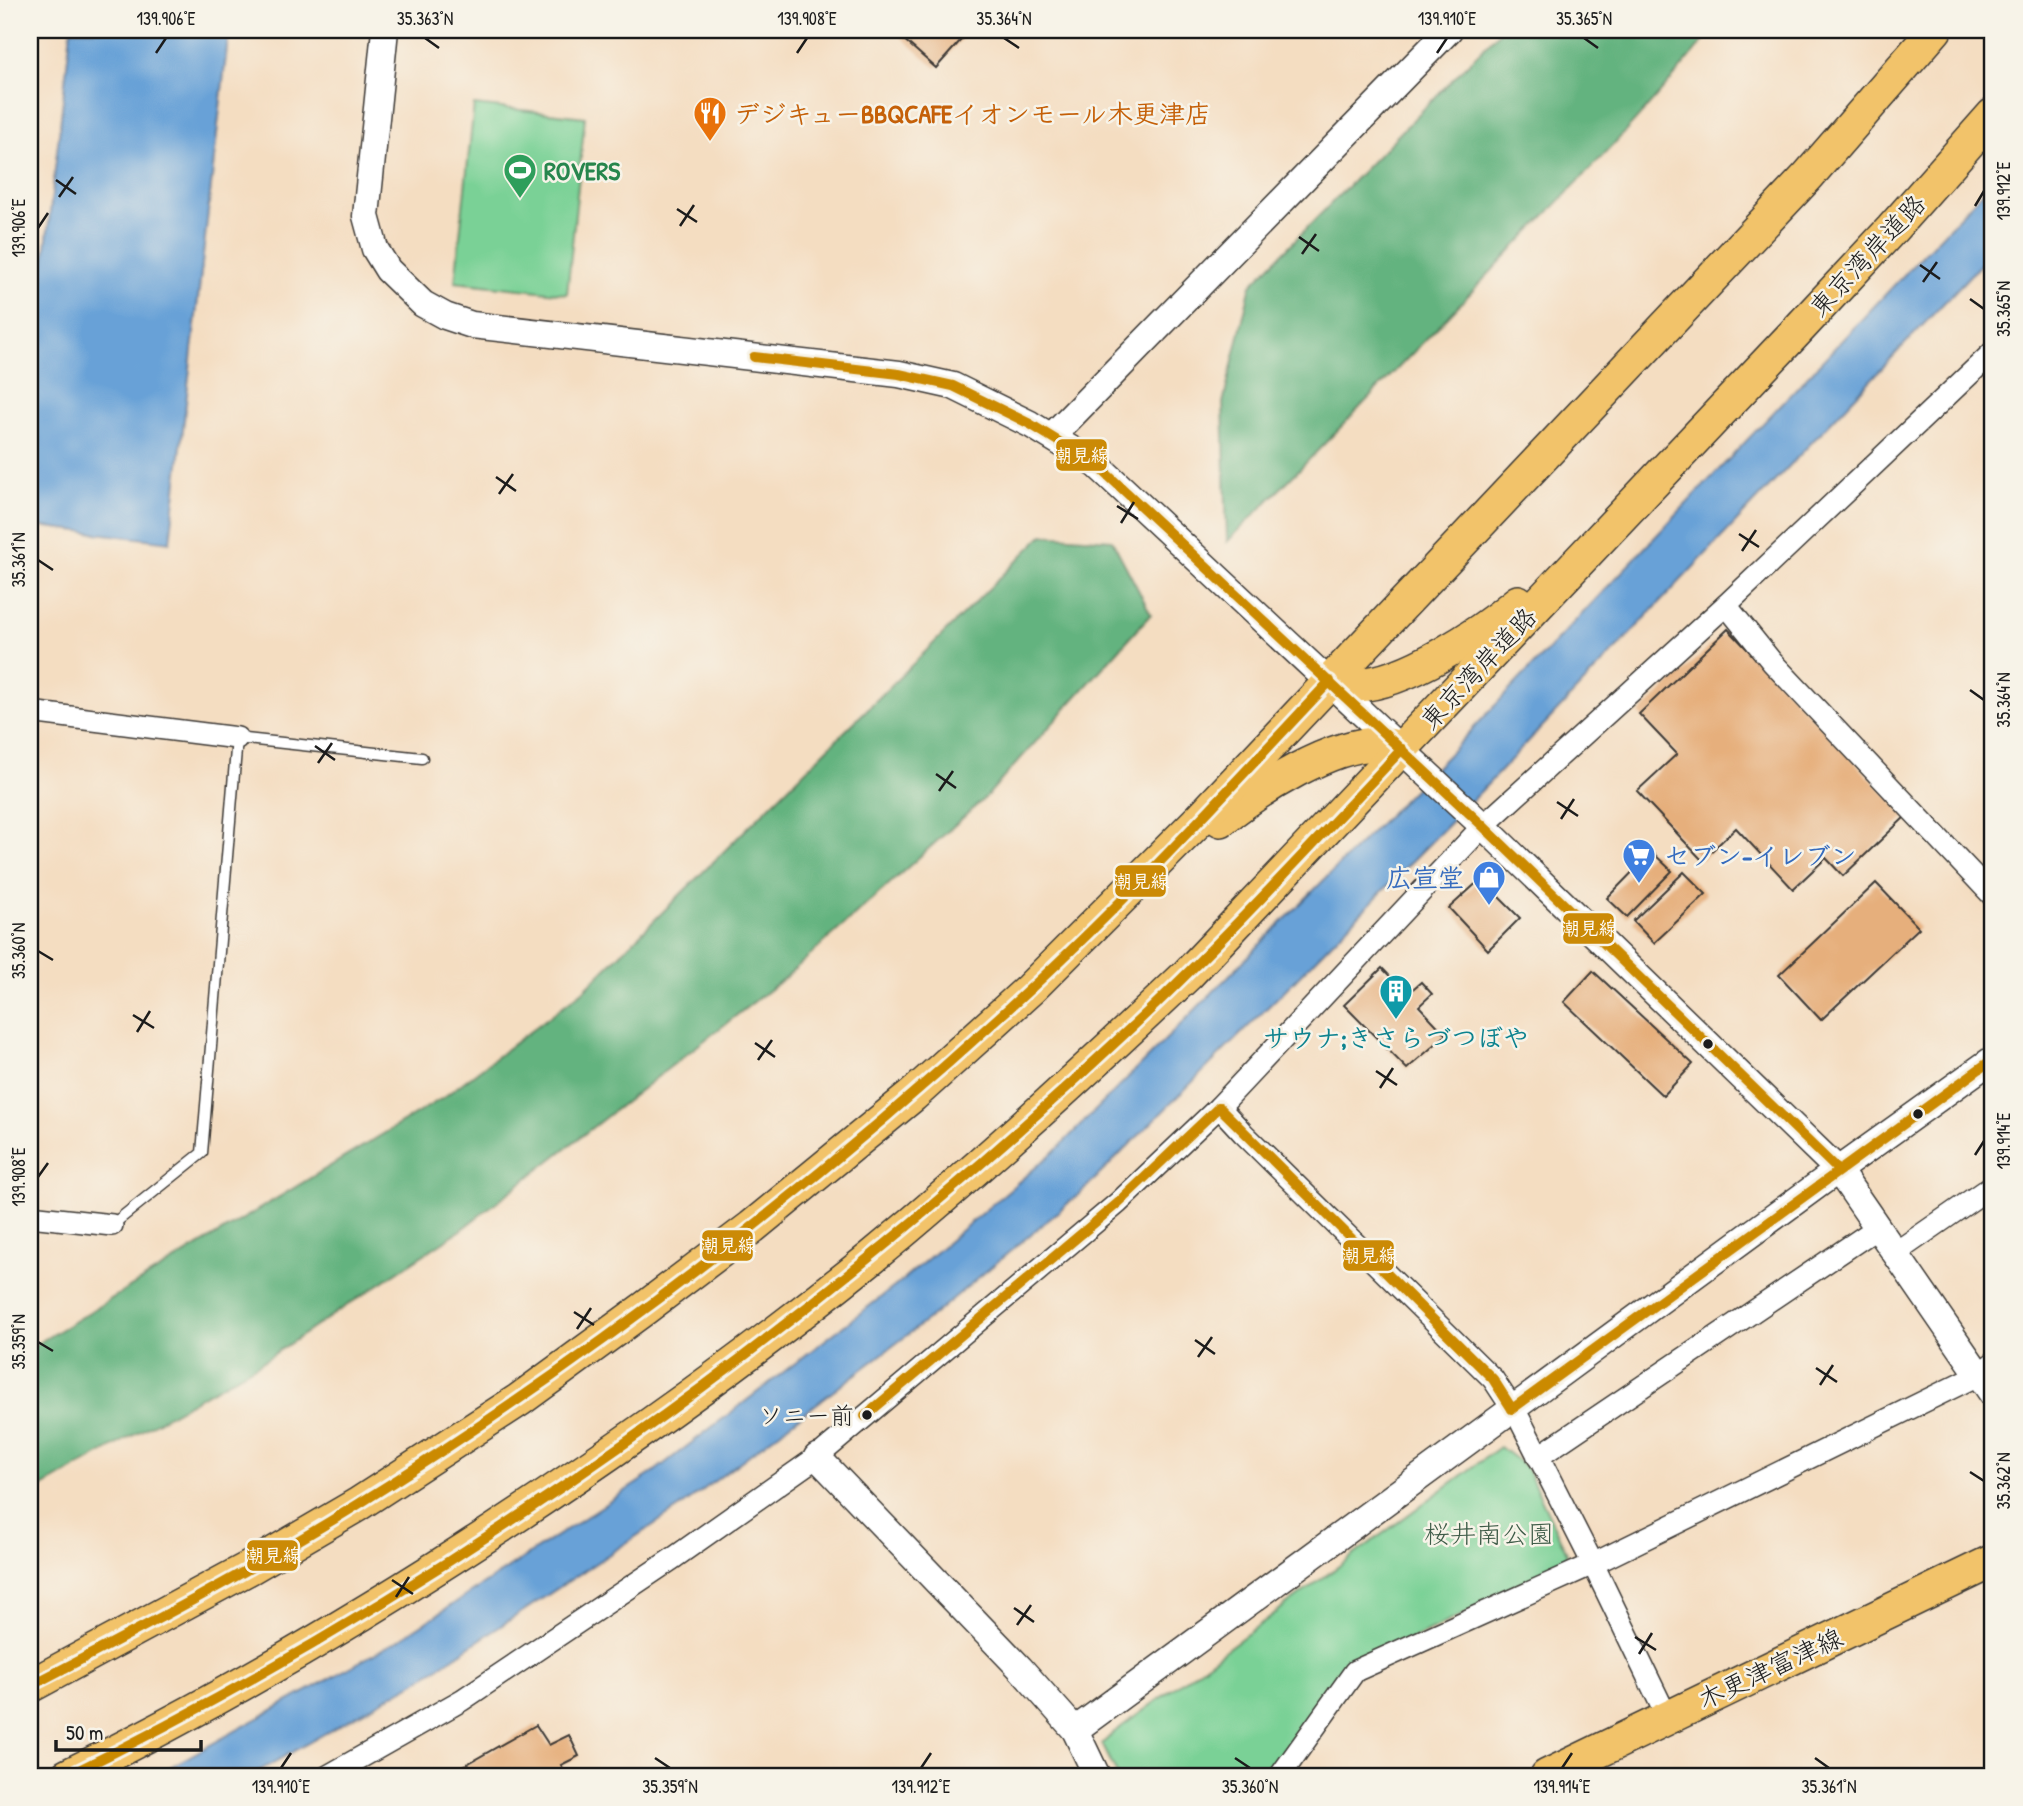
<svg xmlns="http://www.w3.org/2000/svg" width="2023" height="1806" font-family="'Patrick Hand','Klee One',sans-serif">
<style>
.green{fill:#7ad196;stroke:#4b7659;stroke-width:2}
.forest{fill:#63b37f;stroke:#40684e;stroke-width:2}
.water{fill:#67a1d7;stroke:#425e7a;stroke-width:2}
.building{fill:#e6af7c}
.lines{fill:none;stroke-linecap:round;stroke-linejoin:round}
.service-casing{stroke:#3c3935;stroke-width:13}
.minor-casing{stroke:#3c3935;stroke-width:24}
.tertiary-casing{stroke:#3c3935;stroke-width:29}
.primary-casing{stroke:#3c3935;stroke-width:36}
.trunk-casing{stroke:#3c3935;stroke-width:36}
.service{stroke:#fff;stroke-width:10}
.minor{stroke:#fff;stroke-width:21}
.tertiary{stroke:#fff;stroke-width:26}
.primary{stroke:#f2c36a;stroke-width:33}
.trunk{stroke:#f2c36a;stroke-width:33}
.bus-1-casing{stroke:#f7f3e8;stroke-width:16}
.bus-1{stroke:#cb8a06;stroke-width:10}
.ticks{fill:none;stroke:#1c1c1c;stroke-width:2.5}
.bus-dot{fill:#1c1c1c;stroke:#f7f3e8;stroke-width:2.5}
.labels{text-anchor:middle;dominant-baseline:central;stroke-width:5;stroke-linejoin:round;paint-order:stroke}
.bus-label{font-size:24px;fill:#1c1c1c;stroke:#f7f3e8;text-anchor:end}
.food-label{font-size:26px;font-weight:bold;fill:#c56008;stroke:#f7f3e8;text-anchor:start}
.leisure-label{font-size:26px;font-weight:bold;fill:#27864d;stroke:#f7f3e8;text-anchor:start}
.street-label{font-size:26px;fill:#1c1c1c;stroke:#f7f3e8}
.shop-label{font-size:26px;font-weight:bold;fill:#366cbe;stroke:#f7f3e8;text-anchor:start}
.culture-label{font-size:26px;font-weight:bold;fill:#0d838f;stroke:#f7f3e8}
.park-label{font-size:26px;fill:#3d5b47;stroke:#f7f3e8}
.line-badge{stroke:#f7f3e8;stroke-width:2.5}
.badge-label{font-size:19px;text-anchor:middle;font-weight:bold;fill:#fff}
.neatline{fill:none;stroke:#1c1c1c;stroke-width:2.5}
.ticks-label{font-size:18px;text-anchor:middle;fill:#1c1c1c}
</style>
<rect width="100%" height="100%" fill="#f7f3e8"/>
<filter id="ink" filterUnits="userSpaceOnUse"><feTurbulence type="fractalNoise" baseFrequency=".0143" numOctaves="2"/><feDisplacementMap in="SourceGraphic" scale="14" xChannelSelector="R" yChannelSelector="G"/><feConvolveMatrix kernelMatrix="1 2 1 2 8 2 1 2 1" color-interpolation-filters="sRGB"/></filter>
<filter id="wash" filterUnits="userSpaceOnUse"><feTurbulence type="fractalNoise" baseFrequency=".00686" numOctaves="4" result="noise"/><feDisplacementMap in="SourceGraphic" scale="28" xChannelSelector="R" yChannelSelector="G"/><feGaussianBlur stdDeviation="1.57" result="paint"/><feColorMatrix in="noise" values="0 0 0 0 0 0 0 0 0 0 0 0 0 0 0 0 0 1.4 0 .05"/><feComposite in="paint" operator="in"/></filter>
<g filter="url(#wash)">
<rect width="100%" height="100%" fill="#f4ddc1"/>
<g class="green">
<polygon points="474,105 585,117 567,294 455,282"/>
<polygon points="1500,1447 1526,1467 1567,1553 1562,1568 1352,1667 1275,1776 1118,1776 1102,1744 1113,1733"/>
</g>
<g class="forest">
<path d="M 1501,30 L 1712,30 C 1649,111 1576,184 1505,257 C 1413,353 1321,449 1227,542 L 1223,403 L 1251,285 Z"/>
<polygon points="1043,535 1112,540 1151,614 987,796 787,976 462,1229 262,1362 30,1494 30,1348 444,1097 583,991"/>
</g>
<g class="water">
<polygon points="71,30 229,30 170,542 30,525 30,386"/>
<polygon points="1993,181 1993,251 1486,786 1290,985 1084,1190 931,1317 682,1506 419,1680 250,1776 154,1776 397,1641 651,1474 898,1284 1055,1151 1449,754"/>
</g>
<g id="blocks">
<g class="building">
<polygon points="893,30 970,30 936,68"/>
<polygon points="1728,629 1906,816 1843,876 1826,858 1793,889 1736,828 1702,860 1637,791 1677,754 1639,714"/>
<polygon points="1652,852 1672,871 1627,917 1607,898"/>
<polygon points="1684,872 1706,894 1654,943 1633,921"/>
<polygon points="1481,879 1520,918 1488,950 1449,908"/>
<polygon points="1876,883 1919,928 1821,1020 1779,975"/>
<polygon points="1382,968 1407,994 1421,982 1432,994 1419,1006 1446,1035 1407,1069 1344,1005"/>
<polygon points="1593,971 1693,1064 1663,1096 1564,1002"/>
<polygon points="536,1725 549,1745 569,1735 579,1756 561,1765 567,1776 446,1776"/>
</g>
</g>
</g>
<g filter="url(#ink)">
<use href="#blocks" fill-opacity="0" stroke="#3c3935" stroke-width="2"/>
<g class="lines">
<defs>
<polyline id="service" points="112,1225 202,1153 237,738 422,758"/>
<g id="minor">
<polyline points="1726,605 1772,662 1993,896"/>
<polyline points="30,712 237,738"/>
<polyline points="1219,1107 1243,1133 1493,1379 1520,1420 1593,1564 1667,1717"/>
<polyline points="30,1216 112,1225"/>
<polyline points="1895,1253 1993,1185"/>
<polyline points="1538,1457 1877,1228"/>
<polyline points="328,1776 462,1700 675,1557 817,1457 1118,1203 1219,1107 1483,826 1726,605 1993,352"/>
<polyline points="1280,1776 1355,1671 1593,1564 1978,1375 1993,1363"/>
</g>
<g id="tertiary">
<polyline points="385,30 366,216 375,249 388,270 423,304 445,316 472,325 899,374 953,386 1030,424 1097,465 1483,826 1838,1170 1993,1395"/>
<polyline points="1052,436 1449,30"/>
<polyline points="817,1457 1020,1668 1075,1730 1097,1776"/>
<polyline points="1075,1730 1838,1170 1993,1059"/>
</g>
<polyline id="primary" points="1547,1776 1993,1561"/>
<g id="trunk">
<path d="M 1330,681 C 1339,682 1349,686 1357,685 C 1406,683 1481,633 1518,602"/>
<path d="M 1221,820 C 1258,790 1332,742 1381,744 C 1388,744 1395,747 1402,749"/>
<polyline points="30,1686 251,1567 357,1505 519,1400 645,1308 752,1227 913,1095 1030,989 1200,819 1808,176 1935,30"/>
<path d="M 67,1776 C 215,1704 357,1620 495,1530 C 625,1445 751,1355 872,1257 C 981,1167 1085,1072 1188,974 L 1794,334 L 1892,229 L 1993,115"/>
</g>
</defs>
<use href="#service" class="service-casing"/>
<use href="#minor" class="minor-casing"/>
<use href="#tertiary" class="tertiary-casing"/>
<use href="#primary" class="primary-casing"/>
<use href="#trunk" class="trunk-casing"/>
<use href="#service" class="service"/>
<use href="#minor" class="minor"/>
<use href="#tertiary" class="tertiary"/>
<use href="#primary" class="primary"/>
<use href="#trunk" class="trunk"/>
<defs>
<g id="bus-1">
<polyline points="754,357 899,374 953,386 1030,424 1097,465 1483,826 1838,1170"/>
<polyline points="1219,1107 1493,1379 1512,1409"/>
<polyline points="1512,1409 1993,1059"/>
<polyline points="865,1416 1118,1203 1219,1107"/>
<path d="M 30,1686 C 140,1629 251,1571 357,1505 C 597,1356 821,1182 1029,990 C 1134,893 1232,786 1330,681"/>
<path d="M 67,1776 C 458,1584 819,1323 1135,1024 C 1228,936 1315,842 1402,749"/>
</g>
</defs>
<use href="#bus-1" class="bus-1-casing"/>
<use href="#bus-1" class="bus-1"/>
</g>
</g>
<path class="ticks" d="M 425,38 L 439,48M 1004,38 L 1019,48M 1584,38 L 1598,48M 156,53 L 166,38M 797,53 L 807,38M 1437,53 L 1447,38M 56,180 L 76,194M 59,197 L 73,177M 1975,206 L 1984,191M 677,209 L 697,222M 680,226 L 694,205M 38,228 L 48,213M 1299,237 L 1319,251M 1302,254 L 1316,234M 1920,265 L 1940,279M 1923,282 L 1937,262M 1970,299 L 1984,309M 496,477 L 516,491M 499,494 L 513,474M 1117,506 L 1138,519M 1121,523 L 1134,502M 1739,534 L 1759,547M 1742,551 L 1756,530M 38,560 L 53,570M 1970,690 L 1984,700M 315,746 L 335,760M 318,763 L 332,743M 936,774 L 956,788M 939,791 L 953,771M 1557,802 L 1578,816M 1561,819 L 1574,799M 38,951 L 53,960M 133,1015 L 154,1028M 137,1032 L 150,1011M 755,1043 L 775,1057M 758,1060 L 772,1040M 1376,1071 L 1397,1085M 1380,1088 L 1393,1068M 1975,1155 L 1984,1141M 38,1177 L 48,1163M 574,1312 L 594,1325M 577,1329 L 591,1308M 1195,1340 L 1215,1354M 38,1342 L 53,1351M 1198,1357 L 1212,1337M 1816,1368 L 1837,1382M 1820,1385 L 1833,1365M 1970,1472 L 1984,1481M 392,1580 L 413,1594M 396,1597 L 409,1577M 1014,1608 L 1034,1622M 1017,1625 L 1031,1605M 1635,1637 L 1656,1650M 1639,1654 L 1652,1633M 655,1758 L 670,1768M 1235,1758 L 1250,1768M 1815,1758 L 1829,1768M 281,1768 L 291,1753M 921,1768 L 931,1753M 1562,1768 L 1572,1753"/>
<defs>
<symbol id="restaurant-pin" viewBox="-11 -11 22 30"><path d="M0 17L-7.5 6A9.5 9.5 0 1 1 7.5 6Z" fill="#e8710a" stroke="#f7f3e8"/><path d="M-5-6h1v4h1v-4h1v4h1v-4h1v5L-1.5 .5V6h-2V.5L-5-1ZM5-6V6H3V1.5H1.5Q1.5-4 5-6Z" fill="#fff"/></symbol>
<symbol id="stadium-pin" viewBox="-11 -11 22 30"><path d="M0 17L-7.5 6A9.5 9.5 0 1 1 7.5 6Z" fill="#2e9e5b" stroke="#f7f3e8"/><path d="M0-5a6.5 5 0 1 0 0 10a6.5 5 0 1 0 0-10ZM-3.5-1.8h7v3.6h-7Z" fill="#fff"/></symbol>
<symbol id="supermarket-pin" viewBox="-11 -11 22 30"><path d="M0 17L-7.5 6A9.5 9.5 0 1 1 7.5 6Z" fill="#3f7fe0" stroke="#f7f3e8"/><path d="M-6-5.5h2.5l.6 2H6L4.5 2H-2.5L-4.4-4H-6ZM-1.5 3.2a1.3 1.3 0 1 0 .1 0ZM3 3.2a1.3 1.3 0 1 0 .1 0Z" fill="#fff"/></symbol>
<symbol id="shop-pin" viewBox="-11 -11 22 30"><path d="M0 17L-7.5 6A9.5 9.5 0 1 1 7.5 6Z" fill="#3f7fe0" stroke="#f7f3e8"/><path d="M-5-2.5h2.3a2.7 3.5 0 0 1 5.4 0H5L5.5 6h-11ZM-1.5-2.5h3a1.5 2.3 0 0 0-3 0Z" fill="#fff"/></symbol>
<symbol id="building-pin" viewBox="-11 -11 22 30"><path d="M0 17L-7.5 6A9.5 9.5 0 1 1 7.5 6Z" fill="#0f9aa8" stroke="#f7f3e8"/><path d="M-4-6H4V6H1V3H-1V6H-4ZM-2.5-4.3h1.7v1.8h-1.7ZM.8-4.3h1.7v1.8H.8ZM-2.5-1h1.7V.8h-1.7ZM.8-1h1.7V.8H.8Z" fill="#fff"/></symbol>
</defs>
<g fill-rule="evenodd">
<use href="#restaurant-pin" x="691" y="94" width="38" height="52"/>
<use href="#stadium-pin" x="501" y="151" width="38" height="52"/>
<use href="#supermarket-pin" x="1620" y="836" width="38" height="52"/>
<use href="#shop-pin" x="1470" y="858" width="38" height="52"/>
<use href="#building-pin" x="1377" y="972" width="38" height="52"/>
</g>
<g class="bus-dot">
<circle cx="1708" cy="1044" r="6"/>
<circle cx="1918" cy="1114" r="6"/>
<circle cx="867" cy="1415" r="6"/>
</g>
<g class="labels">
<g class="bus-label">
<text x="854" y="1415">ソニー前</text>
</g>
<g class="food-label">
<text x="734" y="113">デジキューBBQCAFEイオンモール木更津店</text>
</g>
<g class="leisure-label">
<text x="544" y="170">ROVERS</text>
</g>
<g class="street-label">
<text transform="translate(1867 255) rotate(-47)">東京湾岸道路</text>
<text transform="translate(1478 668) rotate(-47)">東京湾岸道路</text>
<text transform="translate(1770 1668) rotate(-25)">木更津富津線</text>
</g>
<g class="shop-label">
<text x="1664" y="855">セブン-イレブン</text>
<text x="1464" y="877" text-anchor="end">広宣堂</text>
</g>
<g class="culture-label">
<text x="1396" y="1037">サウナ;きさらづつぼや</text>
</g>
<g class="park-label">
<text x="1489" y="1533">桜井南公園</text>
</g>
</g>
<g class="line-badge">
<rect x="1055" y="438" width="53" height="34" rx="7" fill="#cb8a06"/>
<rect x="1114" y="864" width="53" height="34" rx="7" fill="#cb8a06"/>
<rect x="1562" y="912" width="53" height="33" rx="7" fill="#cb8a06"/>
<rect x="701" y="1229" width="53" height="33" rx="7" fill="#cb8a06"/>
<rect x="1342" y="1239" width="53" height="33" rx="7" fill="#cb8a06"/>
<rect x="246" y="1539" width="53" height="33" rx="7" fill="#cb8a06"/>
</g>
<g class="badge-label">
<text x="1081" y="462">潮見線</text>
<text x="1141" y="888">潮見線</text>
<text x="1589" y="935">潮見線</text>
<text x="728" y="1252">潮見線</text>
<text x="1369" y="1262">潮見線</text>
<text x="273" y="1562">潮見線</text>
</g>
<rect width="2023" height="1806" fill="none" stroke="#f7f3e8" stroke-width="77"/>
<path d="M56 1740v10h145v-10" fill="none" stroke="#1c1c1c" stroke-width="3.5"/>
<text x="66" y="1740" font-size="21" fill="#1c1c1c" stroke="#f7f3e8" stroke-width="5" paint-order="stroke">50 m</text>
<rect x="38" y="38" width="1946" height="1730" class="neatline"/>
<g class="ticks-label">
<text x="166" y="25">139.906°E</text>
<text x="425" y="25">35.363°N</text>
<text x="807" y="25">139.908°E</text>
<text x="1004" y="25">35.364°N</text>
<text x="1447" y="25">139.910°E</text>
<text x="1584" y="25">35.365°N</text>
<text transform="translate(2004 191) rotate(-90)" y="6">139.912°E</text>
<text transform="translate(19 228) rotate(-90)" y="6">139.906°E</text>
<text transform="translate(2004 309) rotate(-90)" y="6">35.365°N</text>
<text transform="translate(19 560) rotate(-90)" y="6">35.361°N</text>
<text transform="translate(2004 700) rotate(-90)" y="6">35.364°N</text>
<text transform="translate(19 951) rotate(-90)" y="6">35.360°N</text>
<text transform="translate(2004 1141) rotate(-90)" y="6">139.914°E</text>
<text transform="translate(19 1177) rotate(-90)" y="6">139.908°E</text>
<text transform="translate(19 1342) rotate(-90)" y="6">35.359°N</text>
<text transform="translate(2004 1481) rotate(-90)" y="6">35.362°N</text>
<text x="281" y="1793">139.910°E</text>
<text x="670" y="1793">35.359°N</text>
<text x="921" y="1793">139.912°E</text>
<text x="1250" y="1793">35.360°N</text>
<text x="1562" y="1793">139.914°E</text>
<text x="1829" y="1793">35.361°N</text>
</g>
</svg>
